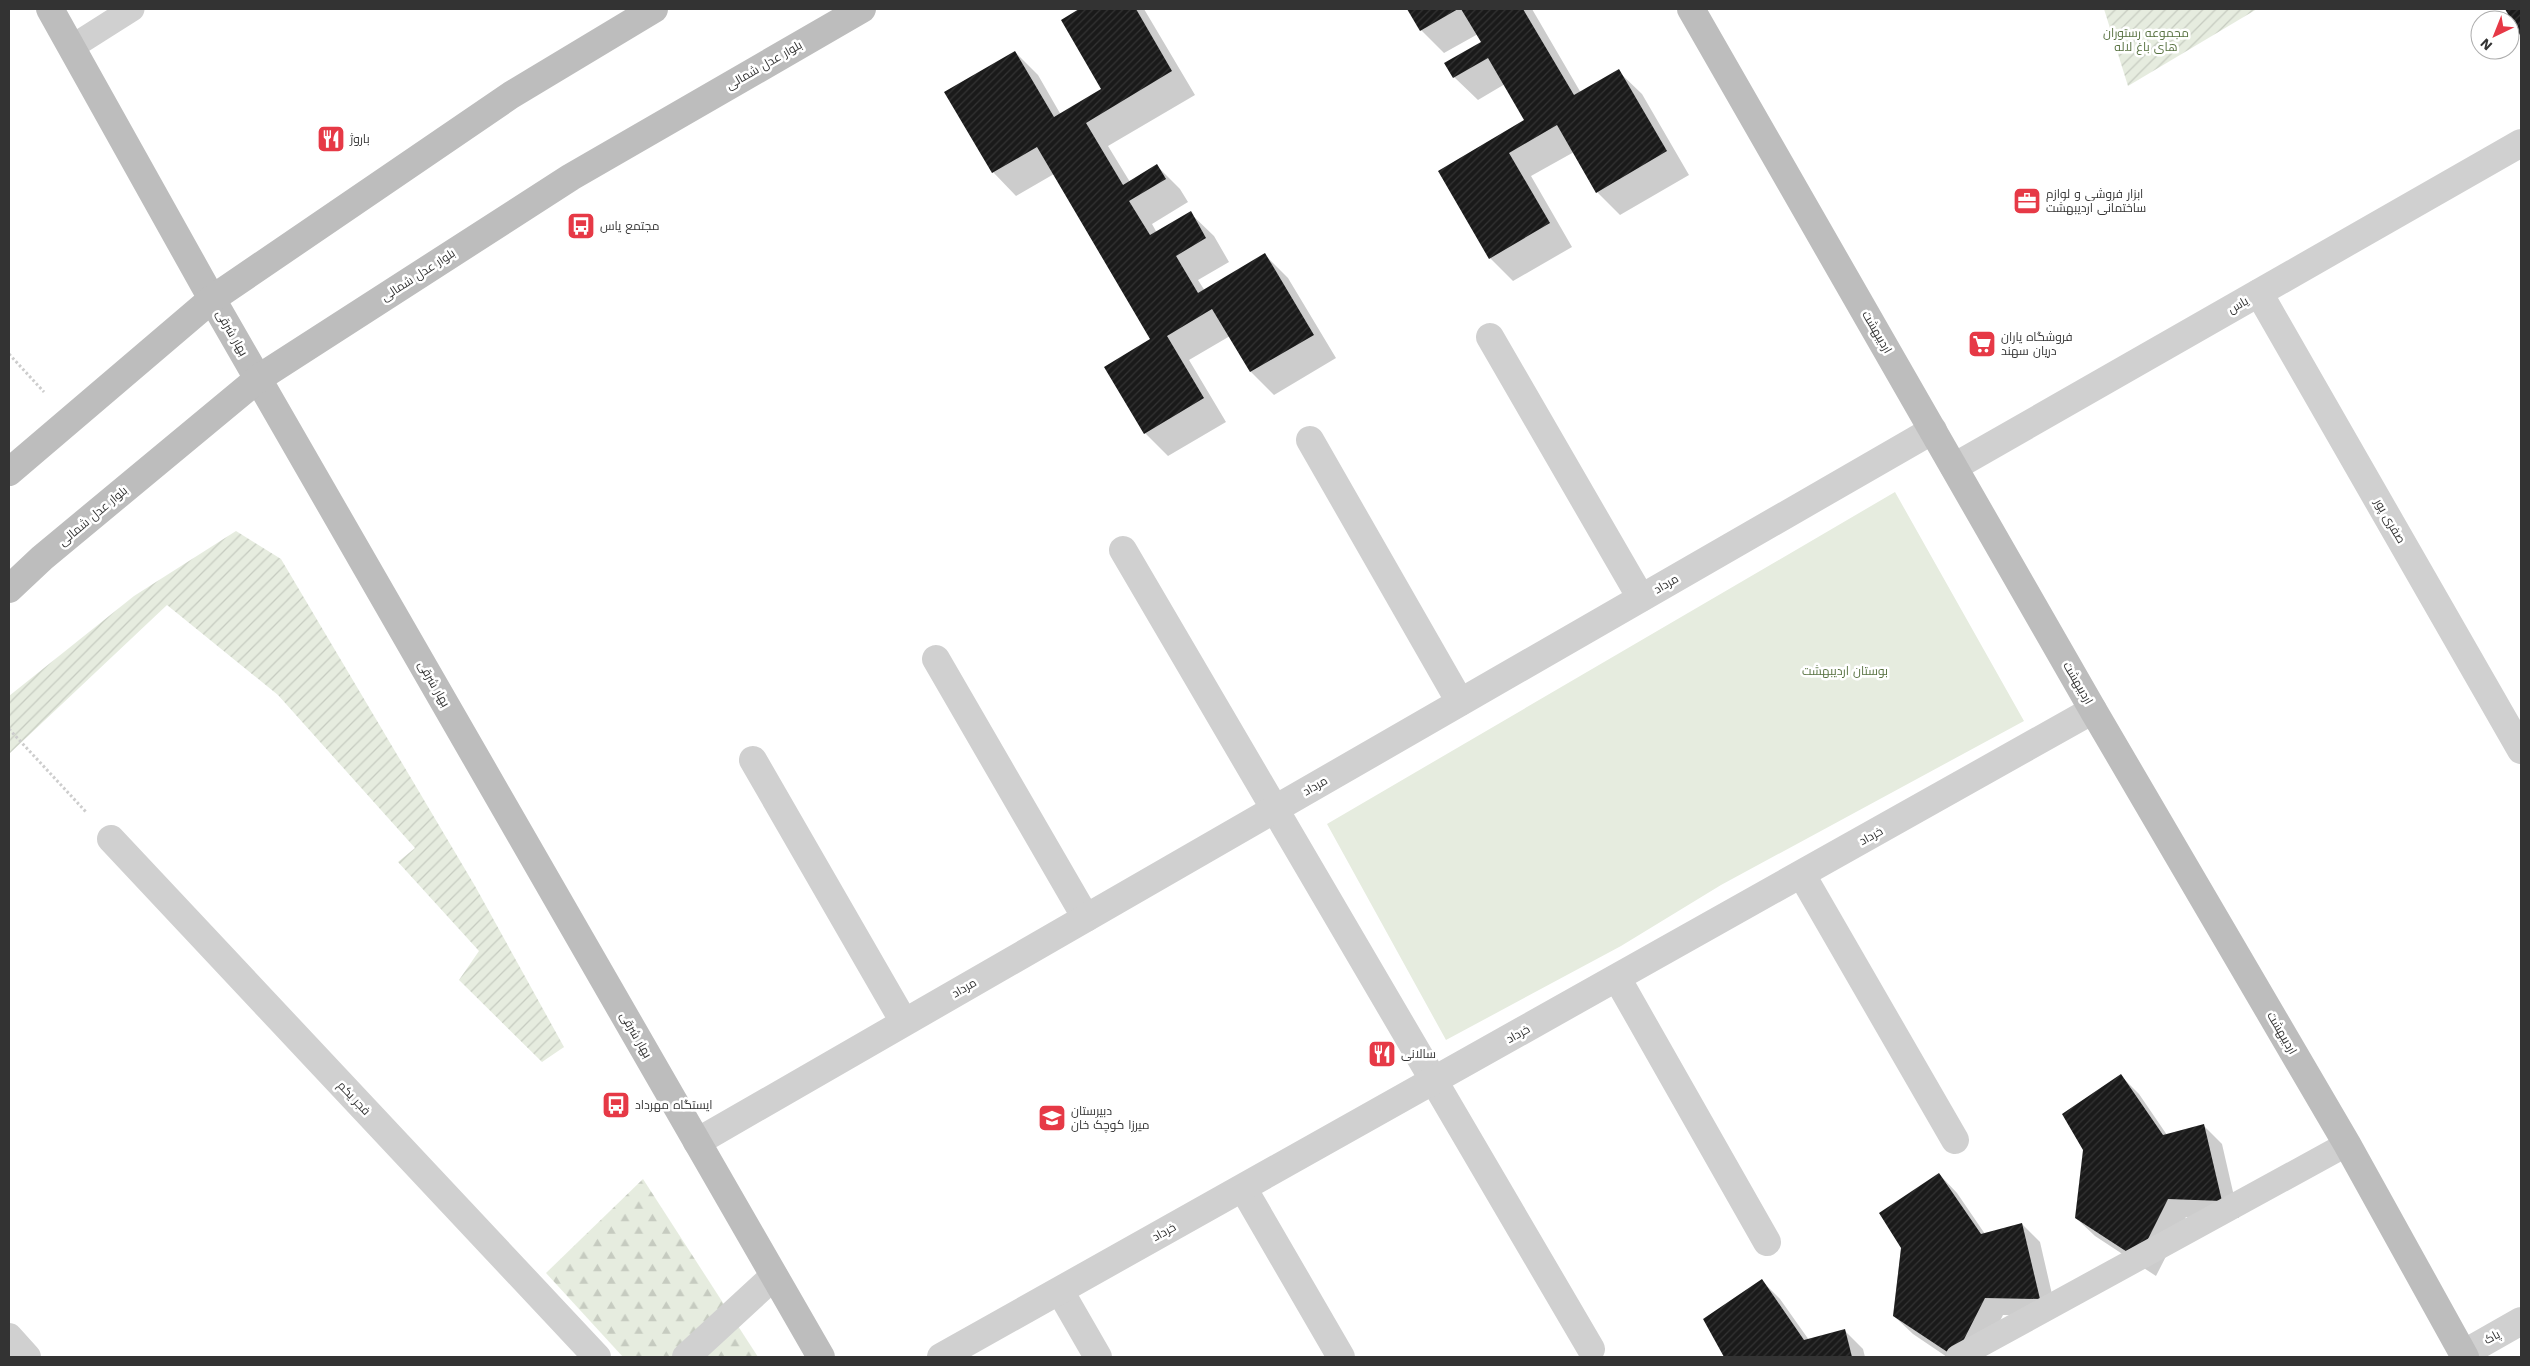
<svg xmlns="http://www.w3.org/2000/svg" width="2530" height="1366" font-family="'Work Sans',Cairo,sans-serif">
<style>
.forest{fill:url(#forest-firs)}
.park{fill:#e6ecdf}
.garden{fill:url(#garden-furrows)}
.shadow{fill:#0003}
.building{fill:url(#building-hatch)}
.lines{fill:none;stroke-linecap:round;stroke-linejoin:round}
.path{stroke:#cdcdcd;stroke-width:3;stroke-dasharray:2.5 2.5;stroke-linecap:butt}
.lane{stroke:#d0d0d0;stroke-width:25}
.street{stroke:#d0d0d0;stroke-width:28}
.secondary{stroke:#bdbdbd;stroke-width:28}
.labels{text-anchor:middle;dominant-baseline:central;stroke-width:5;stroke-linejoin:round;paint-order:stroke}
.park-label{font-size:12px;fill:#56703f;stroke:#fff}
.street-label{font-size:12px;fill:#333;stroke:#fff}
.poi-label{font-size:12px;fill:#333;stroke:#fff;text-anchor:start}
</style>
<defs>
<pattern id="forest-firs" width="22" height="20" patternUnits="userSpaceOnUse" patternTransform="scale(1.25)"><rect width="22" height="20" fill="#e6ecdf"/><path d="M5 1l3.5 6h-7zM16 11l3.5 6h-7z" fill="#c6cbc0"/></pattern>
<pattern id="garden-furrows" width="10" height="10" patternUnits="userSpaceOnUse" patternTransform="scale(1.25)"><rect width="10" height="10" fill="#e6ecdf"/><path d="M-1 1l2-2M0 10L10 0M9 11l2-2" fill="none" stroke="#c6cbc0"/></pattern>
<pattern id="building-hatch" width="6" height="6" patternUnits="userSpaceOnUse" patternTransform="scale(1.25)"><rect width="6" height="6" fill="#1a1a1a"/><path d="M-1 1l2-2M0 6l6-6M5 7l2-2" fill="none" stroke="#333"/></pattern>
</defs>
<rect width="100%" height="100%" fill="#fff"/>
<polygon class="forest" points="643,1179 758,1357 623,1357 546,1273"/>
<polygon class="park" points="1895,492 2024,721 1721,885 1621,946 1446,1040 1327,824"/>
<g class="garden">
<polygon points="2104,9 2257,9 2128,86"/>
<polygon points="236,531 281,559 475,886 564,1047 542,1062 459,980 479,951 398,862 415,848 278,695 167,605 9,754 9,696 134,596"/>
</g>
<g class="shadow">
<polygon points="1082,9 1144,9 1195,95 1108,146 1130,182 1157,166 1180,189 1188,202 1152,224 1157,233 1190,213 1214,236 1229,262 1198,280 1205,291 1265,255 1288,278 1336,358 1274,395 1251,372 1230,336 1189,360 1226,422 1168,456 1145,433 1152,340 1054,174 1016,196 993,172 945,92 1015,52 1038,75 1061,115 1103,90 1062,20"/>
<polygon points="1409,9 1532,9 1581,93 1618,71 1642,94 1689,175 1620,215 1597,192 1574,152 1531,176 1572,247 1513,281 1490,258 1440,171 1526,121 1505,84 1478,100 1454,77 1483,42 1478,34 1444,53 1421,30"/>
<polygon points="2121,1076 2139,1094 2167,1135 2204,1126 2222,1144 2239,1218 2186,1217 2156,1276 2095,1236 2076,1218"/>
<polygon points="1939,1174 1957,1193 1985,1234 2022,1224 2040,1242 2057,1316 2003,1315 1982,1357 1947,1357 1913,1334 1894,1316"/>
<polygon points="1762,1281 1780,1299 1809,1340 1845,1331 1863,1349 1865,1357 1725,1357"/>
</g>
<g class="building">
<polygon points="1079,9 1136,9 1172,71 1086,123 1123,185 1157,164 1166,179 1129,201 1150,235 1191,211 1206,238 1176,256 1198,293 1265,253 1314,335 1250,372 1212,309 1167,336 1204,398 1144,434 1104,367 1150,339 1037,147 992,173 944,92 1015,51 1054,117 1101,89 1061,20"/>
<polygon points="1407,9 1458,9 1420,31"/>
<polygon points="1461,9 1523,9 1574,95 1619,69 1667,151 1596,193 1557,125 1509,153 1550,223 1489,259 1438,171 1524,120 1488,58 1453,78 1444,63 1481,42"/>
<polygon points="2505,9 2521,9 2521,37"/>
<polygon points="2121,1074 2163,1135 2204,1124 2222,1201 2168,1199 2138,1259 2075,1218 2083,1150 2062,1114"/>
<polygon points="1939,1173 1981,1234 2022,1223 2040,1299 1985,1298 1955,1357 1893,1316 1901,1248 1879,1213"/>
<polygon points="1762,1279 1804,1340 1845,1329 1852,1357 1724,1357 1703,1319"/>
</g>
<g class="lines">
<g class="path">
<polyline points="9,354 44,392"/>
<polyline points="9,729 87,813"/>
</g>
<g class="lane">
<polyline points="72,47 132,9"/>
<polyline points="1958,1357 2347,1144"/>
</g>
<g class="street">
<polyline points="2259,293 2521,750"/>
<polyline points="1490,337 1641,598"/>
<polyline points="1310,440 1460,702"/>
<polyline points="1954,467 2521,143"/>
<polyline points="1123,550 1591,1349"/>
<polyline points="936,659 1086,918"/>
<polyline points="753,760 904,1022"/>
<polyline points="111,839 597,1357"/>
<polyline points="1802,875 1955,1140"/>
<polyline points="1617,978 1767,1242"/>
<polyline points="697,1142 1933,430"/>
<polyline points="1243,1188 1341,1357"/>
<polyline points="1060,1291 1098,1357"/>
<polyline points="9,1337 27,1357"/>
<polyline points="2463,1354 2521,1321"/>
<polyline points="686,1357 774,1276"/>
<polyline points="941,1357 2093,710"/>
</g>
<g class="secondary">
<polyline points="50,9 212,299 821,1357"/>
<polyline points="1691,9 2093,710 2347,1144 2465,1357"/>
<polyline points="9,472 212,299 511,95 654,9"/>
<polyline points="9,589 42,558 259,378 571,177 862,9"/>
</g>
</g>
<defs>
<symbol id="restaurant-square" viewBox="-11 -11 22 22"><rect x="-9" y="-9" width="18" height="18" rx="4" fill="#e63946" stroke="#fff"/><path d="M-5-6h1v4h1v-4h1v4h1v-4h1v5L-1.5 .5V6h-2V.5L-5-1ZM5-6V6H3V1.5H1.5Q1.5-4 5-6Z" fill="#fff"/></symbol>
<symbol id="office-square" viewBox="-11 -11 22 22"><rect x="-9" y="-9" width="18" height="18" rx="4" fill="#e63946" stroke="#fff"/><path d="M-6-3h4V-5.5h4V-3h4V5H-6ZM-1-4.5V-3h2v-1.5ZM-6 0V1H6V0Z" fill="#fff"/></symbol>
<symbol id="bus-square" viewBox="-11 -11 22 22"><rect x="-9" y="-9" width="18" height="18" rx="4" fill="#e63946" stroke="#fff"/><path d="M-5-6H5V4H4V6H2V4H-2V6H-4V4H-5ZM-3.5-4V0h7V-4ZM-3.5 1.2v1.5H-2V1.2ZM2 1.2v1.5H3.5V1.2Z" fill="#fff"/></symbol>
<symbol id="supermarket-square" viewBox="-11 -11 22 22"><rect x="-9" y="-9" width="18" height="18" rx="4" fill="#e63946" stroke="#fff"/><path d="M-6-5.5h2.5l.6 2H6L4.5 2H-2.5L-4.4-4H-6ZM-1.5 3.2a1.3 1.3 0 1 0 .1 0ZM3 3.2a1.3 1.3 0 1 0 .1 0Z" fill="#fff"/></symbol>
<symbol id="school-square" viewBox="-11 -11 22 22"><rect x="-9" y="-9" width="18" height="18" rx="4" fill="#e63946" stroke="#fff"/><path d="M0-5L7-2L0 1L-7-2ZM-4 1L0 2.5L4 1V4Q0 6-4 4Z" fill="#fff"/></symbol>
</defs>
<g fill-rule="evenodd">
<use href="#restaurant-square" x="315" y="123" width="32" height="32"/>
<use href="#office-square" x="2011" y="185" width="32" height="32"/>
<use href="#bus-square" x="565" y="210" width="32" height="32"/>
<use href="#supermarket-square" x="1966" y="328" width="32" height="32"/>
<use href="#restaurant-square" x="1366" y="1038" width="32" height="32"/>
<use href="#bus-square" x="600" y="1089" width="32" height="32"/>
<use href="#school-square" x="1036" y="1102" width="32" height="32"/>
</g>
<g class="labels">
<g class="park-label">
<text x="2146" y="33">مجموعه رستوران<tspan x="2146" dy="14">های باغ لاله</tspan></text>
<text x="1845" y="671">بوستان اردیبهشت</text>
</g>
<g class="street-label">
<text transform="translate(764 65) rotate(-30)">بلوار عدل شمالی</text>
<text transform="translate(418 275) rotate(-33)">بلوار عدل شمالی</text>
<text transform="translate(2238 305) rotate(-30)">یاس</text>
<text transform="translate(1877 332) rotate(60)">اردیبهشت</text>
<text transform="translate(232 333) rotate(60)">بهار شرقی</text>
<text transform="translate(93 516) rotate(-40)">بلوار عدل شمالی</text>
<text transform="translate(2390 521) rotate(60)">صفری پور</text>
<text transform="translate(1666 584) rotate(-30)">مرداد</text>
<text transform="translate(2078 683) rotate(60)">اردیبهشت</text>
<text transform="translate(434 684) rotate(60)">بهار شرقی</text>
<text transform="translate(1315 786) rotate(-30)">مرداد</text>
<text transform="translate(1871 836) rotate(-29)">خرداد</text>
<text transform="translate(964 988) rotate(-30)">مرداد</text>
<text transform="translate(2282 1033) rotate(60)">اردیبهشت</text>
<text transform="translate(1518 1034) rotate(-29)">خرداد</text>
<text transform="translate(636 1035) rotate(60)">بهار شرقی</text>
<text transform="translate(354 1098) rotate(47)">فجر یکم</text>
<text transform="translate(1164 1232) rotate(-29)">خرداد</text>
<text transform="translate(2492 1337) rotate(-29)">پاک</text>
</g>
<g class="poi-label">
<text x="350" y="139">باروژ</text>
<text x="2046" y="194">ابزار فروشی و لوازم<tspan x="2046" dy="14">ساختمانی اردیبهشت</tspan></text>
<text x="600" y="226">مجتمع یاس</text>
<text x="2001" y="337">فروشگاه یاران<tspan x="2001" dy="14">دریان سهند</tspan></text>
<text x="1401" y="1054">سالانی</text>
<text x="635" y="1105">ایستگاه مهرداد</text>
<text x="1071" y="1111">دبیرستان<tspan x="1071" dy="14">میرزا کوچک خان</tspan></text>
</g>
</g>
<rect width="2530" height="1366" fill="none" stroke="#333333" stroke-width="20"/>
<g transform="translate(2495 35) rotate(223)"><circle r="24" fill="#ffffff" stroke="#adadad"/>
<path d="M0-4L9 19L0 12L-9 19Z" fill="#e63946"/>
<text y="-8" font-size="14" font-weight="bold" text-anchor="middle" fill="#333333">N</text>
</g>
</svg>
